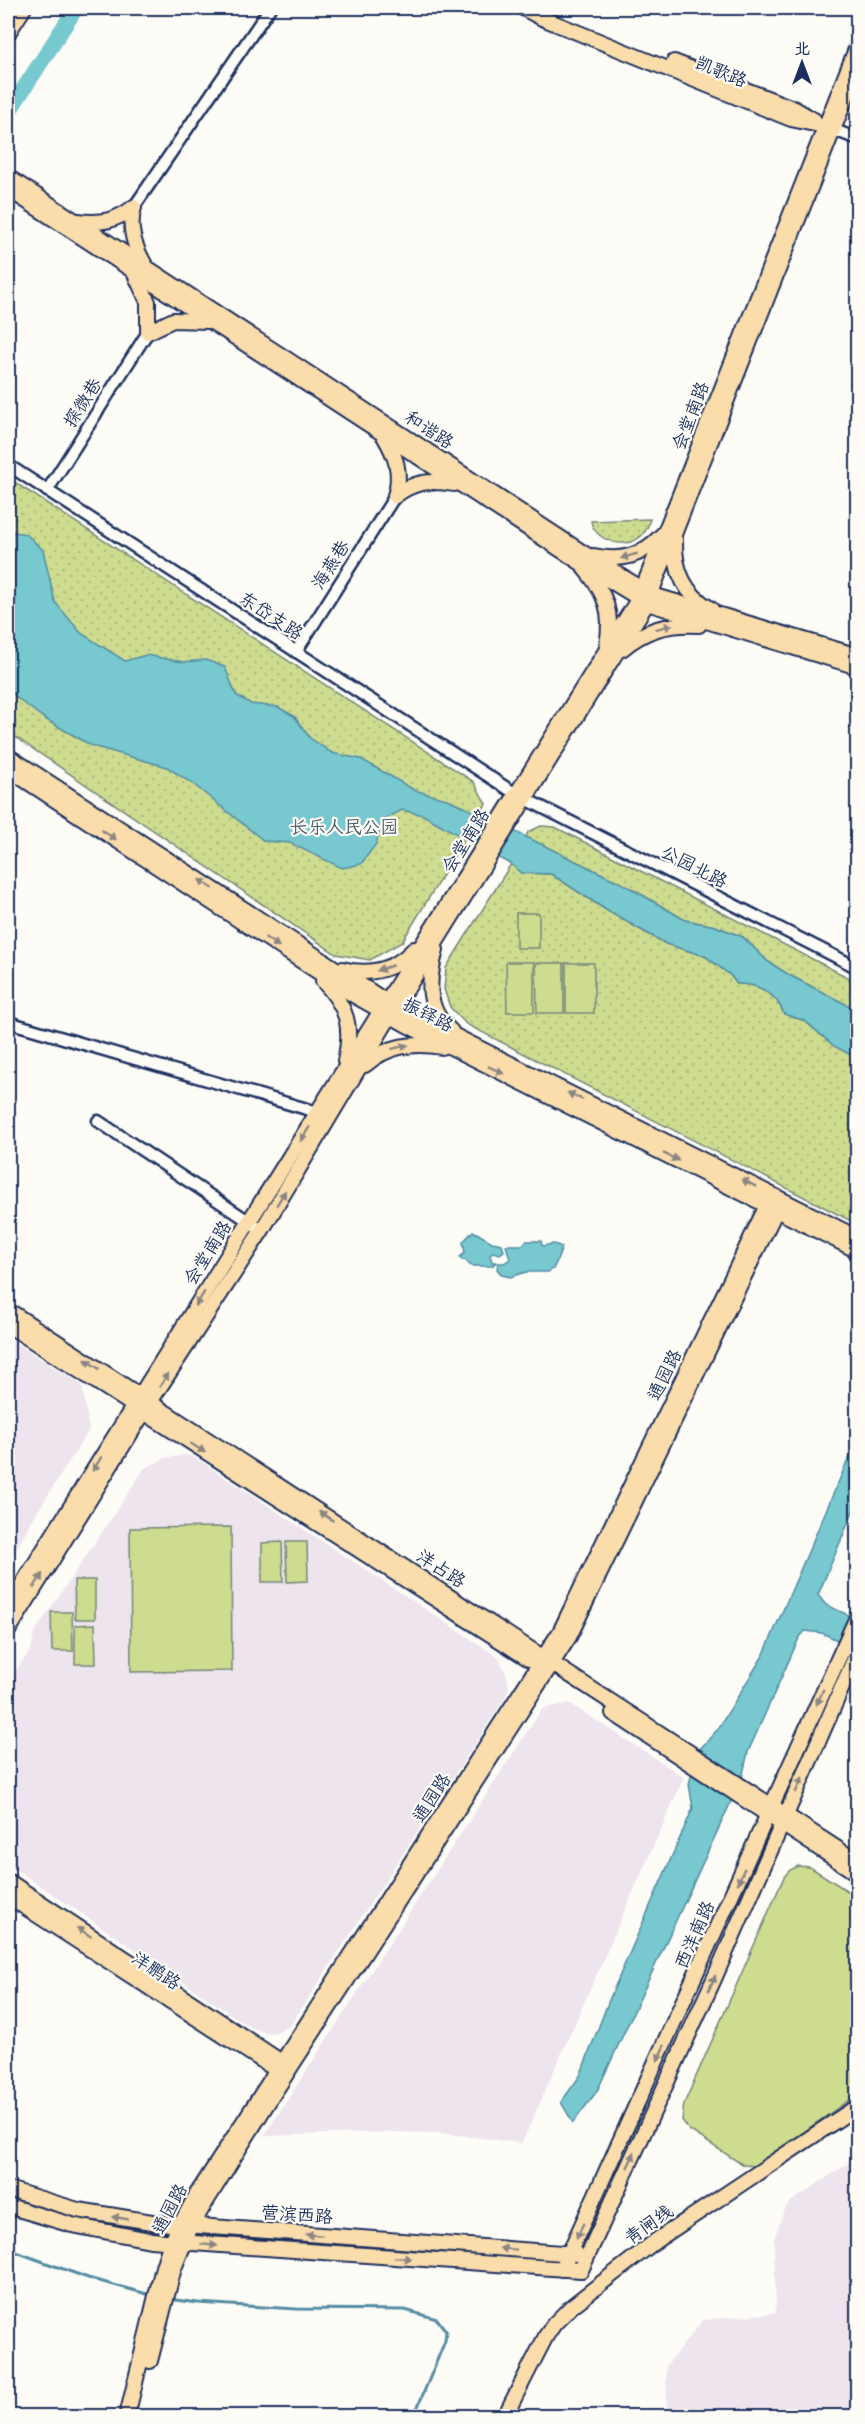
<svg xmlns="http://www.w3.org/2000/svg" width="865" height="2424" font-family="Pangolin,'LXGW WenKai TC',sans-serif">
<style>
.built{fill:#ede4ee}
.grass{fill:url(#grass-dots);stroke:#748677;stroke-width:1.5}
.garden{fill:#cedc90;stroke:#748677;stroke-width:1.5}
.water{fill:#77c8cf;stroke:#528ba2;stroke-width:1.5}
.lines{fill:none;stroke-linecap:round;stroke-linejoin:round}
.stream{stroke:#528ba2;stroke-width:3}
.river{stroke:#77c8cf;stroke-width:16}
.minor-casing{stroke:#1b2f5e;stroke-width:15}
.major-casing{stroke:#1b2f5e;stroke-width:18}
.minor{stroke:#fdfcf7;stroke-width:10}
.major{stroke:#fbddab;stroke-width:14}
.oneway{fill:#8b8684}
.labels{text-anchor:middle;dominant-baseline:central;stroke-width:4.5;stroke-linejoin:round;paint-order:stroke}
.street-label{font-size:18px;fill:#1b2f5e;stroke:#fdfcf7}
.park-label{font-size:18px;fill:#485a6a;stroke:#fdfcf7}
</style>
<defs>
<pattern id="grass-dots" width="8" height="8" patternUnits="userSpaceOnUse" patternTransform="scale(1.5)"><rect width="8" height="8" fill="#cedc90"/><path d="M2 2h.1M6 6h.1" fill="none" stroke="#b0bd7f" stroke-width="1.8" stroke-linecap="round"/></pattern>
</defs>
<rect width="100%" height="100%" fill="#fdfcf7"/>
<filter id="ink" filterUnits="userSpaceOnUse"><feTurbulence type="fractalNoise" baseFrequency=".0167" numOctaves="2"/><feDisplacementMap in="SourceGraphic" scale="12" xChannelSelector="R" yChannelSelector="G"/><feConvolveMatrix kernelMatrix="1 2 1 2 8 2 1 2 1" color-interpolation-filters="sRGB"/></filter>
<g filter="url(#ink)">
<g class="built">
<polygon points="8,1338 82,1385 89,1430 29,1525 8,1565"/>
<polygon points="186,1455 194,1457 498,1657 507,1676 509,1687 505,1698 290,2026 276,2032 267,2033 250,2027 8,1864 8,1681 31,1650 34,1633 145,1468 166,1458"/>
<polygon points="569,1703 684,1777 522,2143 441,2133 392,2132 264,2136 542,1709"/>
<polygon points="853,2160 858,2166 857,2416 778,2416 773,2408 667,2408 666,2366 703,2320 776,2313 774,2239 783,2213 789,2203"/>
</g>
<g class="grass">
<polygon points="8,478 474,782 486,804 402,942 370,960 336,954 8,732"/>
<path d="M 650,519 C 642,557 594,544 591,521 Z"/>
<polygon points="541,826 555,827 857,982 857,1010 789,975 767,961 743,937 715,926 685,920 627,886 526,837 528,832"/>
<path d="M 511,864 L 521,873 L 551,874 L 606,910 L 666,944 L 705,956 L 730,975 L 737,984 C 758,983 777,994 784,1014 L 805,1021 L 834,1046 L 857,1058 L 857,1224 L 466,1024 L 450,1007 L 444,989 L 446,968 Z"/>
</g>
<g class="garden">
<rect x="516" y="913" width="23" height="35"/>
<polygon points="506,962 534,962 534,1012 507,1012"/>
<polygon points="536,963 564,963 564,1013 537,1013"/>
<rect x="566" y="963" width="28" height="50"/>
<polygon points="231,1527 232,1671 131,1672 130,1528"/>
<polygon points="282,1542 283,1582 262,1582 262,1543"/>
<polygon points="286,1542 307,1542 308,1581 287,1582"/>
<polygon points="74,1580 95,1580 95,1619 75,1619"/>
<polygon points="51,1612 72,1612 73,1651 52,1651"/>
<polygon points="95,1624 96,1664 75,1664 75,1625"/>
<polygon points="798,1866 810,1867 857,1897 857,2094 756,2166 743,2165 689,2130 682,2120 684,2104 784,1877 790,1870"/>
</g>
<g class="water">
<path d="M 8,531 L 26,534 L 43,550 L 55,602 L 81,633 L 125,661 L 146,655 L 183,662 L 206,660 L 225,667 L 236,695 L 251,704 L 278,707 L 294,716 L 310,738 L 332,753 L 361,759 L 414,790 L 450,800 L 627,886 L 685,920 L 715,926 L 743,937 L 767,961 L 789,975 L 857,1010 L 857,1058 L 834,1046 L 805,1021 L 784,1014 C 777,994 758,983 737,984 L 730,975 L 705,956 L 666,944 L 606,910 L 551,874 L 521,873 L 511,864 L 423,815 L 402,810 L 383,820 L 376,844 L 361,864 L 342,868 L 290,843 L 264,841 L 193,784 L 167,767 L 92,746 L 45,719 L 17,698 L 8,688 Z"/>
<polygon points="473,1231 492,1242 502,1244 504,1251 500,1254 493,1252 490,1255 492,1262 496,1262 492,1266 471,1266 465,1260 462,1260 460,1257 465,1253 463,1242"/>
<polygon points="526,1241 541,1241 542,1246 554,1244 562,1247 557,1261 553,1269 548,1272 526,1272 510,1277 502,1275 497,1269 498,1263 504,1263 510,1259 506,1245 523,1245"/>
<polygon points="857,1439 857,1502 818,1595 826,1605 857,1619 857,1649 822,1633 805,1631 799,1638 748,1752 742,1778 597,2091 573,2123 561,2102 580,2076 609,2000 693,1808 689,1784 698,1751 718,1729 764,1654"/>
</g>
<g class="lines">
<g class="stream">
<polyline points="8,2249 88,2278 151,2295"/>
<polyline points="169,2299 198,2303 296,2309 405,2310 437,2319 446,2331 445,2341 414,2416"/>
</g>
<polyline class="river" points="8,113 76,8"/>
<defs>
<g id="minor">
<polyline points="834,130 858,139"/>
<polyline points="134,207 270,8"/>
<polyline points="8,465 516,794 858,968"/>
<polyline points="47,491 148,332"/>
<polyline points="296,652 395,496"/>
<polyline points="8,1022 324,1114"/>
<polyline points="98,1121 262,1230"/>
</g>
<g id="major">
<polyline points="523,8 542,18 791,119 824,126"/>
<polyline points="8,33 24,8"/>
<polyline points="674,62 795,109 814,120"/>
<polyline points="8,177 585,554 652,595 858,656"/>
<polyline points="8,189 578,561 647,603 858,667"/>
<path d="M 134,207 C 128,228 134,246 145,265"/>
<path d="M 78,221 C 101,224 116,221 134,207"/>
<polyline points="134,272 148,302 148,332"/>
<polyline points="148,332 173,320 208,321"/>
<path d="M 384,436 C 396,456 402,473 395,496"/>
<path d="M 395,496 C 414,481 431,480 454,484"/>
<path d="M 675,540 C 674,570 684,594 711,609"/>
<path d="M 594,556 C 622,562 642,556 662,535"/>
<path d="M 585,569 C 606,594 613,612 607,645"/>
<path d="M 622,649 C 645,629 669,623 699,625"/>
<polyline points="8,756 387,1002 858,1238"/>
<polyline points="8,769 355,996 407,1025 858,1251"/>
<path d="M 436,950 C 428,979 425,1009 451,1031"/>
<path d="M 342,969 C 370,976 395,970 414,949"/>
<path d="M 323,981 C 347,1007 353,1026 345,1061"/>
<path d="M 365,1065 C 388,1045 413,1042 442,1047"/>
<polyline points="8,1323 14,1314 858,1862"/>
<polyline points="8,1325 529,1659"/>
<polyline points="8,1607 639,598 858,44"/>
<polyline points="8,1631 150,1402 262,1230 390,1016 647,603 850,87"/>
<polyline points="613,1713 858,1874"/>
<polyline points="8,1881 289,2067"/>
<polyline points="8,1896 283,2074"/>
<polyline points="8,2189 78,2210 158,2223 576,2254"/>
<polyline points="8,2206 72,2225 150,2240 581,2270 714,1979 858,1651"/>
<polyline points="562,2269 858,1615"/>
<polyline points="150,2361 174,2268 191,2226 268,2102 569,1637 781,1200"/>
<polyline points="127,2416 163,2267 171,2242 197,2194 560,1632 772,1195"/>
<polyline points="505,2416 546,2336 554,2324 572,2306 657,2240 858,2106"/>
</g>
</defs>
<use href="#minor" class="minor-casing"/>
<use href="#major" class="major-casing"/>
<use href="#minor" class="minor"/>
<use href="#major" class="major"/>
</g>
<defs><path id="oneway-solid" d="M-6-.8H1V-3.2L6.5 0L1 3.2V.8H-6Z" transform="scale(1.5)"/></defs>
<g class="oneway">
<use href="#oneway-solid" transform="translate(629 556) rotate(164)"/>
<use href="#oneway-solid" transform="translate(664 627) rotate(-14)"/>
<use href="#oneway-solid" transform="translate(109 835) rotate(33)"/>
<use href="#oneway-solid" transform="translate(206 884) rotate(-147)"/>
<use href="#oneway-solid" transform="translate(272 942) rotate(33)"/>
<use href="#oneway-solid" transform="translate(385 968) rotate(161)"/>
<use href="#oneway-solid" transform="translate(400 1047) rotate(-14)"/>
<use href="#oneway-solid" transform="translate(496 1070) rotate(26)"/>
<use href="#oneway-solid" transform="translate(575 1096) rotate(-154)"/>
<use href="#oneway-solid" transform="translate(305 1134) rotate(123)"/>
<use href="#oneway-solid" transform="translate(671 1157) rotate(26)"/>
<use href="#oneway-solid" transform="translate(749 1183) rotate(-153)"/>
<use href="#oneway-solid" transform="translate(281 1198) rotate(-59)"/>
<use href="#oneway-solid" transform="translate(200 1299) rotate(122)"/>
<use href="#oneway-solid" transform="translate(92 1364) rotate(-147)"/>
<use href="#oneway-solid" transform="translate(164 1380) rotate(-57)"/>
<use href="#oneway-solid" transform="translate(198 1448) rotate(32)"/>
<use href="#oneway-solid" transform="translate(97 1464) rotate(122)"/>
<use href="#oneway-solid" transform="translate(326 1516) rotate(-147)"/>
<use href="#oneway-solid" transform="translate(38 1581) rotate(-58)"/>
<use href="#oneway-solid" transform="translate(820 1697) rotate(114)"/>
<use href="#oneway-solid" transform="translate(799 1785) rotate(-66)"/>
<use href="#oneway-solid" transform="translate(741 1876) rotate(114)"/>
<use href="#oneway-solid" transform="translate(84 1932) rotate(-147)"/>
<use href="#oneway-solid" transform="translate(712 1983) rotate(-66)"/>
<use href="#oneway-solid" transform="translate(661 2053) rotate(114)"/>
<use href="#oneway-solid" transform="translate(631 2160) rotate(-65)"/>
<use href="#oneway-solid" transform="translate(120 2218) rotate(-171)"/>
<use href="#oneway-solid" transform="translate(580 2231) rotate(114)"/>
<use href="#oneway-solid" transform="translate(314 2235) rotate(-176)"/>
<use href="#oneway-solid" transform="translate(209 2245) rotate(4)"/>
<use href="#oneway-solid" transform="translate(508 2249) rotate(-176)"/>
<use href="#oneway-solid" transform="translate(403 2258) rotate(4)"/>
</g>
</g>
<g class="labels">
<g class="street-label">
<text transform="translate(721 72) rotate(22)">凯歌路</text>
<text transform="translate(83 403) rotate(-58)">探微巷</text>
<text transform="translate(691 416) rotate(-69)">会堂南路</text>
<text transform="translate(429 430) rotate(33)">和谐路</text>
<text transform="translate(331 565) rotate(-58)">海燕巷</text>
<text transform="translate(271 616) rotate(33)">东岱支路</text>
<text transform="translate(466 841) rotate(-58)">会堂南路</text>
<text transform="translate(694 867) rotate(27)">公园北路</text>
<text transform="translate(428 1015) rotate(27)">振铎路</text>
<text transform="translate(208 1253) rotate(-58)">会堂南路</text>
<text transform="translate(665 1375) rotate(-64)">通园路</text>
<text transform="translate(441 1569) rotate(33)">洋占路</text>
<text transform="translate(432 1798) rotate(-57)">通园路</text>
<text transform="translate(695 1935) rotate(-66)">西洋南路</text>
<text transform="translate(156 1971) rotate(33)">洋鹏路</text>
<text transform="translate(170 2209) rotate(-62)">通园路</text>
<text transform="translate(297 2215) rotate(4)">营滨西路</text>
<text transform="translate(649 2225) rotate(-35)">青闸线</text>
</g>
<g class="park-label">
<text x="344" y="827">长乐人民公园</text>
</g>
</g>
<rect width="865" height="2424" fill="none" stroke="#fdfcf7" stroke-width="30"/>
<rect x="15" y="15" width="835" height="2394" fill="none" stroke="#1b2f5e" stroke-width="2" filter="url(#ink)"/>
<g transform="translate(802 63)" stroke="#fdfcf7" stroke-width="4.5" paint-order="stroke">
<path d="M0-4.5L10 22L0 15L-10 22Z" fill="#1b2f5e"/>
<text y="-9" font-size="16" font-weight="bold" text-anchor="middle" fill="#1b2f5e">北</text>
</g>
</svg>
